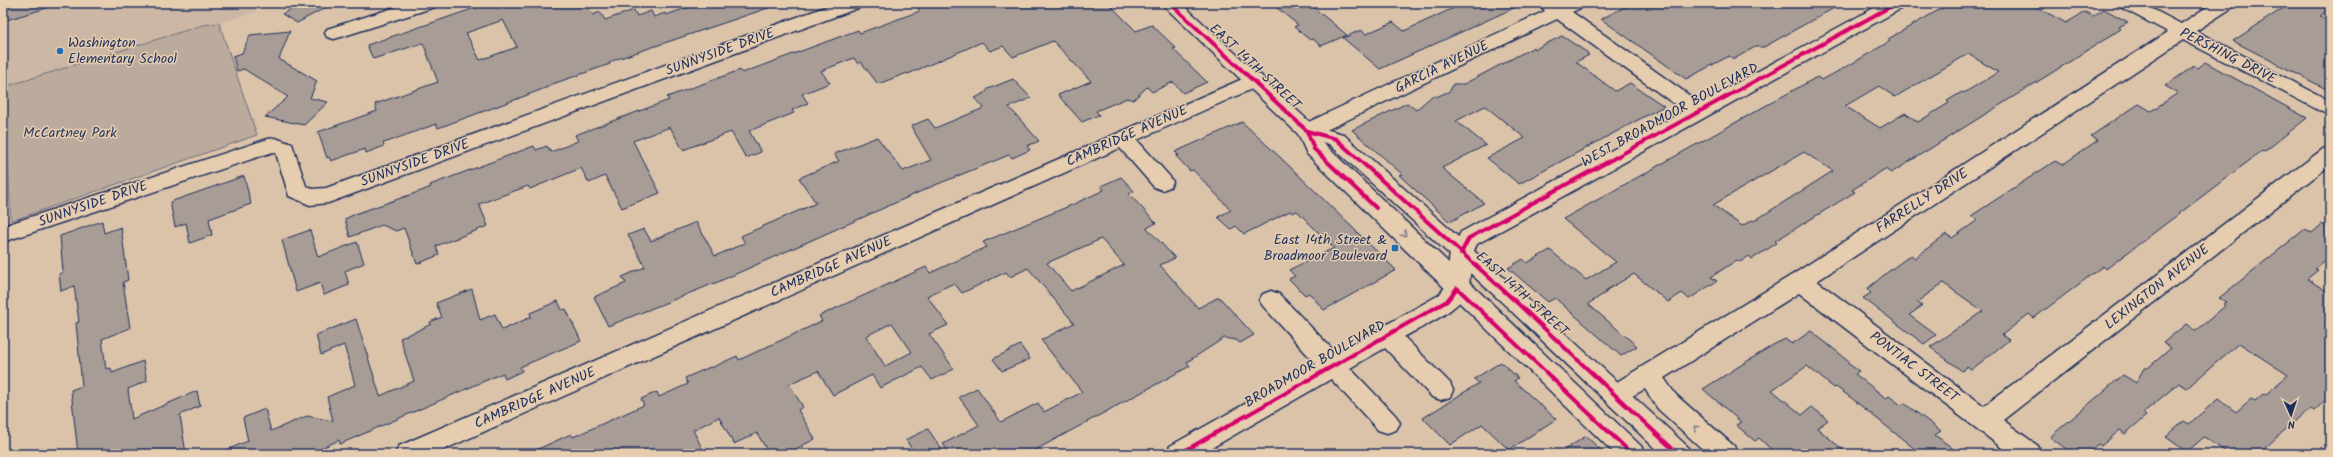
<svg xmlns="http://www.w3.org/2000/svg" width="2333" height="457" font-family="Kalam,sans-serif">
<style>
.built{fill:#ccb7a4}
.green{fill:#bbab9d;stroke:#6b6d7e}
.building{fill:#a89c96;stroke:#1b2f5e;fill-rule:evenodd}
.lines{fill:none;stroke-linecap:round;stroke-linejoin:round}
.minor-casing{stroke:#1b2f5e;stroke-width:3}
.major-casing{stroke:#1b2f5e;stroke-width:3}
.minor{fill:#e7cdaf;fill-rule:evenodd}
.major{fill:#e7cdaf;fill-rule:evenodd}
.cycleway-casing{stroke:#e7cdaf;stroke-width:6}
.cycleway{stroke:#d6006c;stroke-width:4}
.oneway{stroke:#817e86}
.poi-dot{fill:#1f6fb2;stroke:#e7cdaf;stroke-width:1.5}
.labels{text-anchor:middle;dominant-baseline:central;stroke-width:3;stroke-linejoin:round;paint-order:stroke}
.poi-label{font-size:14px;fill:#1b2f5e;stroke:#e7cdaf;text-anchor:start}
.street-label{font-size:14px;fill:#1b2f5e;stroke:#e7cdaf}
.park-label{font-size:14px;fill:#2b3b64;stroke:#e7cdaf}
</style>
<rect width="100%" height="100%" fill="#dbc3aa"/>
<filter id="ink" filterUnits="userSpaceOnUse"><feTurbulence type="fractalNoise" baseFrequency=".025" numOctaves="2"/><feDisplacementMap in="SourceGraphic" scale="8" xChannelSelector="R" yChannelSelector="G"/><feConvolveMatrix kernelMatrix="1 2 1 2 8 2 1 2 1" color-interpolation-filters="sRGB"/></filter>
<g filter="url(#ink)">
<polygon class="built" points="3,3 253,3 256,12 219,23 203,25 4,87"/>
<polygon class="green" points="219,23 257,135 11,221 4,87 203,25"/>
<g class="building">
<polygon points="3,3 49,3 50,7 3,21"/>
<polygon points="303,3 334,3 297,23 282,14"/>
<path d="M 483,3 L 586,3 L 593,15 L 600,12 L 605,20 L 634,10 L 637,16 L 651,11 L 654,17 L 665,13 L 666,15 L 701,3 L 777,3 L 777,5 L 620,58 L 610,62 L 610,64 L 547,86 L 548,87 L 517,99 L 438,128 L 436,124 L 390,141 L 383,143 L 384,146 L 366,153 L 365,149 L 331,161 L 329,157 L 327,158 L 318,132 L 377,111 L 375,104 L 438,82 L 423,43 L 373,59 L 367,45 L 475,8 L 474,6 ZM 503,20 L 517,47 L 480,60 L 466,33 Z"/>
<polygon points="914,3 1108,3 1136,31 1152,25 1176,48 1173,49 1207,82 1183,93 1173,82 1152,92 1147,87 1133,100 1127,98 1096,111 1099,115 1082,122 1058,95 1091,81 1053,41 1013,57 1003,46 990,51 982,42 908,74 907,73 878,84 861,62 858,64 854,58 821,71 830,83 802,94 808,103 792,110 794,113 749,131 761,152 746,158 731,132 683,150 670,127 633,141 660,193 622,208 605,176 589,183 581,168 530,189 528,186 479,204 488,226 436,246 439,255 417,264 404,228 396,231 382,225 350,237 345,219 355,214 421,191 431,187 430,185 534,146 536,150 547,146 551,152 578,141 575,135 669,100 667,97 740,70 742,73 858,30 860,33 920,11"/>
<polygon points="1271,3 1308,3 1347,35 1321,46 1313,39 1310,40 1294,27 1298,25"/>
<polygon points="1464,3 1525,3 1380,69 1343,38 1361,30 1366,34 1393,22 1404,31"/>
<polygon points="1633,3 1843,3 1764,47 1755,47 1734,59 1729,56 1686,79 1601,19"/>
<path d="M 1951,3 L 2029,3 L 2066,23 L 2085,12 L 2093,16 L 2104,9 L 2128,22 L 2119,27 L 2121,29 L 2082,54 L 1891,173 L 1885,169 L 1852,190 L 1855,192 L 1775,241 L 1777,243 L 1760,254 L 1752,259 L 1749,256 L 1740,262 L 1737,260 L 1711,277 L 1717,281 L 1689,299 L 1682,293 L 1668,302 L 1634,274 L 1605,291 L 1607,292 L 1588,304 L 1637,346 L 1621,356 L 1555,298 L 1548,302 L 1508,268 L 1523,259 L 1527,263 L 1550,250 L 1586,280 L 1616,262 L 1563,219 L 1817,77 L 1822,80 L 1853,63 L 1890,41 L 1888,39 ZM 1968,54 L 1998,72 L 1964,93 L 1962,92 L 1947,101 L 1949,103 L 1918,122 L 1905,113 L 1880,128 L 1845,106 L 1879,86 L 1895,97 ZM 1804,152 L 1833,171 L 1754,221 L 1752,220 L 1742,226 L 1713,205 Z"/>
<polygon points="2291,3 2330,3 2330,9 2320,16 2330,21 2330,91 2233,41"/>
<polygon points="290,31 279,59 317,81 310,98 328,102 304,125 265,117 288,97 244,69 237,71 233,56 242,53 250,35"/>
<polygon points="1562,36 1588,53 1587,54 1589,55 1576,62 1615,91 1630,83 1664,106 1519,184 1487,158 1525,138 1485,106 1456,121 1486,145 1442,168 1484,203 1450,222 1399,175 1402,174 1352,130 1407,103 1416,110 1433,95 1436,97 1450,91 1453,84 1464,84 1534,47 1535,49"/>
<polygon points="2205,62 2307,118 2264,152 2262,151 2106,269 2103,266 2034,318 2029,314 2002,335 2009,340 1971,370 1967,367 1962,371 1930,347 1983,311 1943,283 1917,302 1922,306 1909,315 1936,335 1924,344 1863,298 1871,293 1867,289 1889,271 1911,255 1915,258 1946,234 1952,238 1978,220 1971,216 2055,161 2062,165 2098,140 2091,136 2122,115 2139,104 2151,111 2178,93 2165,86 2194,66 2197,68"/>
<polygon points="1013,79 1031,98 1009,107 1039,141 1027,146 1030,150 1012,158 1009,155 933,186 720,281 608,326 594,297 626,283 622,277 645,267 628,235 644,229 651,241 696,222 715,256 745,243 741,236 816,203 799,178 839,161 834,154 877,137 903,171 931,160 911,126 928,119 935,128 984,108 975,98 985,93 988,89"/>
<polygon points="1242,122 1283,160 1396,270 1324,310 1309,293 1305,295 1289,279 1295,276 1289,270 1334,248 1297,211 1292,213 1290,211 1244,234 1236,226 1231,229 1218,217 1231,210 1193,170 1190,171 1176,156 1179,155 1175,152"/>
<polygon points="244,176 251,204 209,219 212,235 190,243 186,223 175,227 170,202"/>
<path d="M 1121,177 L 1134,191 L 1129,194 L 1156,223 L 1147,228 L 1175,258 L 1160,265 L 1198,308 L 1219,297 L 1254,335 L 1240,343 L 1236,340 L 1224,338 L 1187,362 L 1190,366 L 1028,454 L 950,454 L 943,444 L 979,425 L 959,397 L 977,388 L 1001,422 L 1038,403 L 1044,412 L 1082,392 L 1041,340 L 1074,323 L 1028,268 L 1010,277 L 1006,272 L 962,293 L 954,283 L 927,296 L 948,325 L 929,334 L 954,369 L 932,380 L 922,367 L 880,388 L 872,375 L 833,395 L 818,371 L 789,384 L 803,407 L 798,410 L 815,439 L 786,454 L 769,454 L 757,433 L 734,444 L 719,417 L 693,430 L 705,454 L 527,454 L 571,434 L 573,437 L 644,405 L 641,399 L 657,392 L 659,397 L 688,384 L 685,378 L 710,367 L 711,368 L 737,356 L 739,360 L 822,321 L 819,316 L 926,267 L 930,273 L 987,247 L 983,242 L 1074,204 L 1104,190 L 1101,186 ZM 1101,239 L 1124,265 L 1071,291 L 1047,263 ZM 892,323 L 912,352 L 885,366 L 866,336 Z"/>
<polygon points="102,221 104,233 121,227 128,280 123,282 130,328 102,339 106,369 111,368 112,373 143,361 147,381 128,389 132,419 197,391 200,406 180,415 186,454 78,454 71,390 82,386 76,323 79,322 74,286 61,291 59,274 63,272 60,236"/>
<polygon points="2322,224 2330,229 2330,256 2315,269 2318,270 2307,279 2330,293 2330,396 2314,411 2311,409 2303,414 2258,454 2229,454 2204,437 2187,452 2166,437 2184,421 2189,424 2218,399 2236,412 2251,399 2255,401 2263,394 2265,395 2288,375 2239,343 2187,388 2179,383 2143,413 2146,416 2125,434 2120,430 2101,446 2098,444 2086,454 2073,454 2050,437 2123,375 2136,383 2144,368 2148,368 2171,348 2163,343 2186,324 2196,331 2225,306 2223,304 2226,302 2219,298 2305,229 2312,233"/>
<polygon points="310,230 318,257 357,242 364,263 345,271 349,285 324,295 320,283 296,292 282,240"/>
<polygon points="472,289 480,320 495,314 502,330 531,317 530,313 558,301 562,310 566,309 581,341 520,367 522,371 505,379 503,373 340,444 339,440 309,454 217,454 248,441 243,418 265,409 271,431 307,416 333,421 327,397 355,385 344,345 321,355 316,335 356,319 380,396 414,381 400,338 419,330 431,324 430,322 442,317 436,303"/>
<polygon points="1811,331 1849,361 1847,363 1859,371 1855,374 1886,398 1889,396 1901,405 1904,403 1941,431 1935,435 1960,454 1921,454 1850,397 1836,387 1834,388 1807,366 1772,390 1802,415 1812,407 1828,420 1817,428 1848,454 1776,454 1759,438 1755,441 1736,425 1741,422 1703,389 1773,345 1785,339 1792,344"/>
<polygon points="1020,345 1030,359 1002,371 993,359"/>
<polygon points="1501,362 1518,378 1514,381 1556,419 1509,450 1482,424 1450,445 1423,418 1479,383 1474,379"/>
<polygon points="928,429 945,454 915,454 906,440"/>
<polygon points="1586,436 1605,454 1558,454"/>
</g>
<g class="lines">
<defs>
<g id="minor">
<polygon points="409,3 437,3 435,7 341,37 334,39 327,37 325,33 327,29"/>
<polygon points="836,3 863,3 861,7 328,203 310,205 289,196 276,153 273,152 3,242 3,226 268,139 275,138 292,144 306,186 312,189 326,188"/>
<path d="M 1539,3 L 1585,3 L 1583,7 L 1572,12 L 1700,103 L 1883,3 L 1906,3 L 1904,7 L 1477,244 C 1470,257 1471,271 1469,286 C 1464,309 1423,326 1404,337 L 1450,383 L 1453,390 L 1450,397 L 1441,400 L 1432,397 L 1385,348 L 1350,368 L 1396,416 L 1400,423 L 1396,430 L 1387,433 L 1378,430 L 1331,379 L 1201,454 L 1166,454 L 1170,446 L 1316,364 L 1263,306 L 1259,300 L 1263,294 L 1271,291 L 1279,294 L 1336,353 L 1439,295 L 1446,286 L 1450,253 L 1461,232 L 1684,111 L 1557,19 L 1314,136 L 1307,138 L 1300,136 L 1297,131 L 1300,126 L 1545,11 Z"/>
<polygon points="2118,3 2141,3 2181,24 2213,3 2235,3 2233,7 2196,31 2330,101 2330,116 2183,40 1817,281 1984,406 2323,149 2330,147 2330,165 2003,420 2038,446 2042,454 2010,454 1799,293 1664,378 1676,395 1734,446 1738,454 1708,454 1658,409 1645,389 1616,405 1607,402 1604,395 1607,388 1792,275 2168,32 2120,7"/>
<polygon points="1254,74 1261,75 1264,80 1261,85 1137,140 1170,177 1173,182 1170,187 1162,190 1154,187 1120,148 434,454 395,454 399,446"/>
</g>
<polygon id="major" points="1161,3 1181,3 1314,126 1343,134 1521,293 1687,446 1691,454 1661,454 1505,305 1329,144 1322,142 1641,446 1645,454 1615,454 1307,154 1298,134"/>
</defs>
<use href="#minor" class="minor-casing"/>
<use href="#major" class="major-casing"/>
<use href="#minor" class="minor"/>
<use href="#major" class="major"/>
<defs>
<g id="cycleway">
<polyline points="1170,3 1307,131 1314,149 1376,208"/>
<polyline points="1307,131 1336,139 1513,299 1678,454"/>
<polyline points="1461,253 1469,238 1897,3"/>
<polyline points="1179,454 1447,301 1457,288 1632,454"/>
</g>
</defs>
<use href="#cycleway" class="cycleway-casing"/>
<use href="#cycleway" class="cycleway"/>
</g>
<defs><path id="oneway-chevron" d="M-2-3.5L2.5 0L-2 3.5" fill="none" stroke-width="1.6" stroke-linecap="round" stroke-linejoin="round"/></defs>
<g class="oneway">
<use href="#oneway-chevron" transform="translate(1404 234) rotate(43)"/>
<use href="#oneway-chevron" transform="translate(1696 428) rotate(-138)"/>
</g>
</g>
<g class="poi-dot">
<circle cx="60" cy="51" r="4"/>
<rect x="1391" y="244" width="8" height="8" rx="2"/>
</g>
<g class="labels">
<g class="poi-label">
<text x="68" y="43">Washington<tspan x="68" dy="16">Elementary School</tspan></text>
<text x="1387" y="240" text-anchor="end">East 14th Street &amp;<tspan x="1387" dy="16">Broadmoor Boulevard</tspan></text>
</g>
<g class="street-label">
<text transform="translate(720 52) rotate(-20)">SUNNYSIDE DRIVE</text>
<text transform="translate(2228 56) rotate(27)">PERSHING DRIVE</text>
<text transform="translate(1255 67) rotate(43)">EAST 14TH STREET</text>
<text transform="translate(1442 67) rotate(-26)">GARCIA AVENUE</text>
<text transform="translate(1670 115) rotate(-29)">WEST BROADMOOR BOULEVARD</text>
<text transform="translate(1127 136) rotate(-24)">CAMBRIDGE AVENUE</text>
<text transform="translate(415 163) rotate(-20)">SUNNYSIDE DRIVE</text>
<text transform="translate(1922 201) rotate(-33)">FARRELLY DRIVE</text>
<text transform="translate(93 204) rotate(-19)">SUNNYSIDE DRIVE</text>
<text transform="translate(831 267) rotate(-24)">CAMBRIDGE AVENUE</text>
<text transform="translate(2157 287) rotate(-38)">LEXINGTON AVENUE</text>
<text transform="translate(1522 294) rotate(42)">EAST 14TH STREET</text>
<text transform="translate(1315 364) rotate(-30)">BROADMOOR BOULEVARD</text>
<text transform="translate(1914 367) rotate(37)">PONTIAC STREET</text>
<text transform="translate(535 398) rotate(-24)">CAMBRIDGE AVENUE</text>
</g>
<g class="park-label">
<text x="70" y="133">McCartney Park</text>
</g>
</g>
<rect width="2333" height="457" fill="none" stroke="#e7cdaf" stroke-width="16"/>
<rect x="8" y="8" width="2317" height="441" fill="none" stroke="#1b2f5e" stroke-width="1.5" filter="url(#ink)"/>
<g transform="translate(2291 415) rotate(177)" stroke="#e7cdaf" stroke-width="3" paint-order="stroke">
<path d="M0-3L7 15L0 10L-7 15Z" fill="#1b2f5e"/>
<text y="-6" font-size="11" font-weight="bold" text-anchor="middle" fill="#1b2f5e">N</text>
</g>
</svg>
